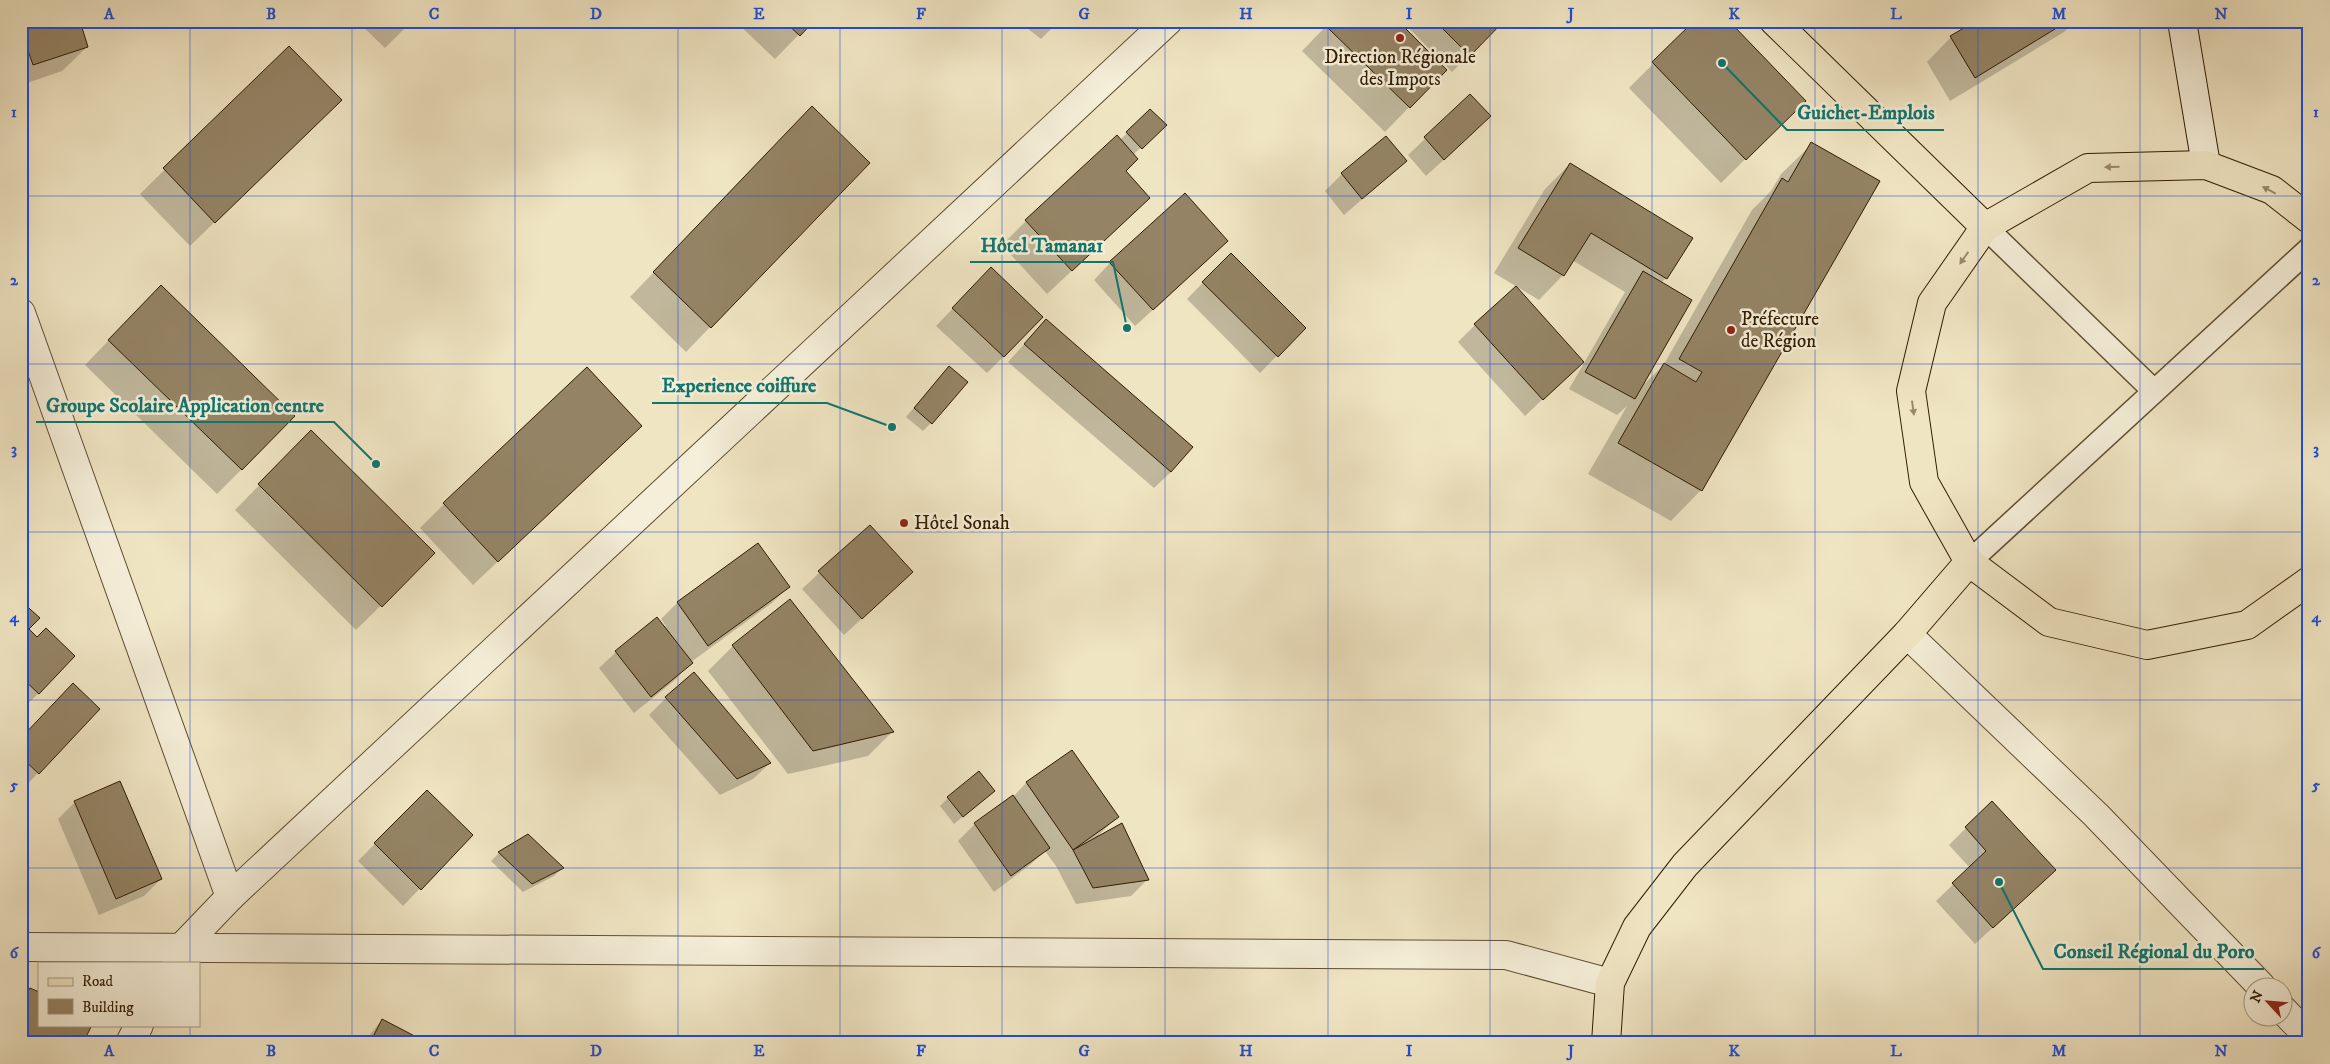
<svg xmlns="http://www.w3.org/2000/svg" width="2330" height="1064" font-family="'IM FELL DW Pica',serif">
<style>
.shadow{fill:#0003}
.building{fill:#948465;stroke:#301b00}
.lines{fill:none;stroke-linecap:round;stroke-linejoin:round}
.lane-casing{stroke:#604e31;stroke-width:25}
.street-casing{stroke:#604e31;stroke-width:30}
.secondary-casing{stroke:#301b00;stroke-width:30}
.primary-casing{stroke:#301b00;stroke-width:30}
.lane{stroke:#f5eed8;stroke-width:22}
.street{stroke:#f5eed8;stroke-width:28}
.secondary{stroke:#f5eed8;stroke-width:28}
.primary{stroke:#f0e5c3;stroke-width:28}
.oneway{fill:#9a8a6b}
.grid{fill:none;stroke:#1d4ed8;stroke-width:1;stroke-opacity:0.55}
.poi-dot{fill:#8f2418;stroke:#f5eed8;stroke-width:2}
.labels{text-anchor:middle;dominant-baseline:central;stroke-width:5;stroke-linejoin:round;paint-order:stroke}
.poi-label{font-size:19px;fill:#301b00;stroke:#f5eed8;text-anchor:start}
.leader{fill:none;stroke:#0f766e;stroke-width:2}
.callout-dot{fill:#0f766e;stroke:#f5eed8;stroke-width:2}
.callout-label{font-size:20px;text-anchor:middle;font-weight:bold;fill:#0f766e;stroke:#f5eed8;stroke-width:5;stroke-linejoin:round;paint-order:stroke}
.neatline{fill:none;stroke:#1d4ed8;stroke-width:2}
.grid-label{font-size:16px;text-anchor:middle;font-weight:bold;fill:#1d4ed8}
</style>
<rect width="100%" height="100%" fill="#f0e5c3"/>
<filter id="stains"><feTurbulence type="fractalNoise" baseFrequency=".004" numOctaves="4"/><feColorMatrix values="0 0 0 0 .2 0 0 0 0 .09 0 0 0 0 .02 0 0 0 .5 -.17"/></filter>
<radialGradient id="worn" r=".72"><stop offset=".6" stop-color="#630" stop-opacity="0"/><stop offset="1" stop-color="#630" stop-opacity=".3"/></radialGradient>
<g class="shadow">
<polygon points="21,21 87,47 62,71 21,85"/>
<polygon points="357,21 412,21 385,48"/>
<polygon points="735,21 812,21 775,59"/>
<polygon points="1018,21 1059,21 1041,39"/>
<polygon points="1331,21 1445,70 1385,132 1302,51"/>
<polygon points="1402,21 1503,21 1452,72"/>
<polygon points="1696,21 1804,101 1721,183 1629,88"/>
<polygon points="1964,21 2075,21 2064,32 1950,101 1927,62 1951,37 1968,28"/>
<polygon points="289,47 316,124 190,246 140,194"/>
<polygon points="1470,96 1473,133 1426,176 1408,155"/>
<polygon points="1150,110 1157,133 1133,155 1124,171 1124,222 1047,294 1002,245 1026,221 1120,140"/>
<polygon points="788,132 868,163 686,352 630,297"/>
<polygon points="1812,144 1701,490 1671,521 1588,474 1627,406 1617,415 1569,389 1625,292 1572,260 1563,275 1539,300 1494,273 1545,189 1570,164 1666,278 1661,283 1640,388 1663,366 1752,210 1771,191 1781,174"/>
<polygon points="1406,161 1344,215 1325,191 1342,174"/>
<polygon points="1231,254 1304,328 1260,373 1187,299"/>
<polygon points="1210,258 1135,326 1094,280 1110,263"/>
<polygon points="974,286 1004,356 987,373 936,326"/>
<polygon points="137,311 242,469 217,494 85,365"/>
<polygon points="1046,320 1171,472 1154,488 1008,362"/>
<polygon points="1475,325 1582,362 1525,416 1458,342"/>
<polygon points="941,376 931,423 923,431 906,417"/>
<polygon points="311,432 434,553 356,630 235,510"/>
<polygon points="616,450 473,585 420,528 444,504"/>
<polygon points="869,526 894,589 844,635 802,589"/>
<polygon points="758,544 788,587 772,603 691,662 675,680 634,713 599,668 616,652 666,626 661,619 677,603"/>
<polygon points="790,601 892,732 868,756 788,774 708,671 733,646"/>
<polygon points="21,603 27,629 37,639 39,693 21,710"/>
<polygon points="666,698 770,763 753,779 720,795 649,715"/>
<polygon points="21,739 38,773 22,790 21,790"/>
<polygon points="1072,751 1117,817 1098,836 1148,879 1131,896 1076,904 1056,866 1045,851 1031,864 994,892 958,841 975,824 1013,797 1026,783"/>
<polygon points="427,791 471,835 403,906 358,861"/>
<polygon points="994,791 954,824 940,806 948,798"/>
<polygon points="75,802 161,879 144,896 99,915 58,819"/>
<polygon points="1966,828 2037,887 1975,944 1936,901 1970,868 1949,845"/>
<polygon points="528,836 562,868 554,876 523,892 491,861 499,853"/>
<polygon points="30,989 39,1025 21,1043 21,998"/>
<polygon points="382,1020 426,1043 363,1043"/>
</g>
<g class="building">
<polygon points="21,21 80,21 88,47 33,65 21,30"/>
<polygon points="784,21 814,21 800,36"/>
<polygon points="1330,21 1398,21 1447,70 1410,108 1326,26"/>
<polygon points="1435,21 1504,21 1470,56"/>
<polygon points="1694,21 1729,21 1806,101 1746,160 1652,62"/>
<polygon points="1976,21 2068,21 1975,78 1950,36"/>
<polygon points="289,46 342,100 215,223 163,168"/>
<polygon points="1470,94 1491,116 1444,160 1424,137"/>
<polygon points="812,106 870,163 711,328 653,272"/>
<polygon points="1150,109 1167,125 1142,149 1126,132"/>
<polygon points="1117,135 1138,159 1126,171 1150,198 1072,271 1025,220"/>
<polygon points="1386,136 1407,161 1362,199 1341,173"/>
<polygon points="1811,142 1880,181 1702,491 1618,443 1664,363 1696,382 1702,372 1679,359 1782,178 1788,182"/>
<polygon points="1570,163 1693,238 1667,279 1591,233 1564,276 1518,248"/>
<polygon points="1185,193 1228,241 1153,310 1109,262"/>
<polygon points="1231,253 1306,328 1278,357 1202,282"/>
<polygon points="991,267 1043,317 1004,357 952,308"/>
<polygon points="1643,271 1692,300 1635,399 1585,372"/>
<polygon points="161,285 295,416 242,470 108,340"/>
<polygon points="1516,286 1584,362 1543,400 1474,324"/>
<polygon points="1046,319 1193,447 1171,472 1024,344"/>
<polygon points="949,366 968,382 932,424 914,408"/>
<polygon points="587,367 642,426 498,562 443,503"/>
<polygon points="311,430 435,553 382,607 258,484"/>
<polygon points="870,525 913,572 862,619 818,571"/>
<polygon points="758,543 790,587 708,646 677,602"/>
<polygon points="790,599 894,732 813,751 732,645"/>
<polygon points="21,601 40,618 29,629 37,637 46,628 75,656 39,694 21,677"/>
<polygon points="657,617 693,663 651,697 615,651"/>
<polygon points="694,672 771,763 737,779 665,697"/>
<polygon points="73,683 100,709 39,774 21,757 21,738"/>
<polygon points="1072,750 1119,817 1073,850 1026,782"/>
<polygon points="979,771 995,791 963,817 947,797"/>
<polygon points="120,781 162,879 116,899 74,801"/>
<polygon points="427,790 473,835 421,890 374,843"/>
<polygon points="1013,795 1050,848 1011,876 974,823"/>
<polygon points="1992,801 2056,870 1993,928 1952,883 1986,851 1965,827"/>
<polygon points="1122,823 1149,880 1093,888 1073,850"/>
<polygon points="528,834 564,868 532,884 498,852"/>
<polygon points="30,988 39,992 39,1025 92,1025 83,1043 21,1043 24,1033 21,1032 21,1003"/>
<polygon points="382,1019 428,1043 370,1043"/>
</g>
<g class="lines">
<defs>
<g id="lane">
<polyline points="1985,227 2154,391"/>
<polyline points="1969,562 2309,249"/>
</g>
<g id="street">
<polyline points="21,313 230,897"/>
<polyline points="1907,634 2096,815 2261,986"/>
<polyline points="21,947 1506,955 1610,983"/>
<polyline points="176,957 182,947 230,897 1168,21"/>
<polyline points="2282,1009 2309,1037"/>
<polyline points="130,1043 139,1025"/>
</g>
<polyline id="secondary" points="2182,21 2206,165"/>
<g id="primary">
<polyline points="1774,21 1985,227"/>
<polyline points="2309,219 2272,190 2206,165 2088,168 1985,227 1932,303 1911,391 1924,482 1969,562 2049,622 2147,645 2247,625 2309,581"/>
<polyline points="1606,1043 1610,983 1637,927 1685,865 1907,634 1969,562"/>
</g>
</defs>
<use href="#lane" class="lane-casing"/>
<use href="#street" class="street-casing"/>
<use href="#secondary" class="secondary-casing"/>
<use href="#primary" class="primary-casing"/>
<use href="#lane" class="lane"/>
<use href="#street" class="street"/>
<use href="#secondary" class="secondary"/>
<use href="#primary" class="primary"/>
</g>
<defs><path id="oneway-solid" d="M-6-.8H1V-3.2L6.5 0L1 3.2V.8H-6Z" transform="scale(1.25)"/></defs>
<g class="oneway">
<use href="#oneway-solid" transform="translate(2112 167) rotate(178)"/>
<use href="#oneway-solid" transform="translate(2269 190) rotate(-152)"/>
<use href="#oneway-solid" transform="translate(1964 258) rotate(125)"/>
<use href="#oneway-solid" transform="translate(1913 408) rotate(82)"/>
</g>
<path class="grid" d="M 190,21 L 190,963M 352,21 L 352,1043M 515,21 L 515,1043M 678,21 L 678,1043M 840,21 L 840,1043M 1002,21 L 1002,1043M 1165,21 L 1165,1043M 1328,21 L 1328,1043M 1490,21 L 1490,1043M 1652,21 L 1652,1043M 1815,21 L 1815,1043M 1978,21 L 1978,1043M 2140,21 L 2140,1043M 21,196 L 2309,196M 21,364 L 2309,364M 21,532 L 2309,532M 21,700 L 2309,700M 21,868 L 2309,868M 190,1025 L 190,1043"/>
<g class="poi-dot">
<circle cx="1400" cy="38" r="5"/>
<circle cx="1731" cy="330" r="5"/>
<circle cx="904" cy="523" r="5"/>
</g>
<g class="labels">
<g class="poi-label">
<text x="1400" y="57" text-anchor="middle">Direction Régionale<tspan x="1400" dy="22">des Impots</tspan></text>
<text x="1741" y="319">Préfecture<tspan x="1741" dy="22">de Région</tspan></text>
<text x="914" y="523">Hôtel Sonah</text>
</g>
</g>
<path class="leader" d="M1722 63L1787 130H1944M1127 328L1113 262H970M892 427L827 403H652M376 464L334 422H36M1999 882L2043 969H2264"/>
<g class="callout-dot">
<circle cx="1722" cy="63" r="5"/>
<circle cx="1127" cy="328" r="5"/>
<circle cx="892" cy="427" r="5"/>
<circle cx="376" cy="464" r="5"/>
<circle cx="1999" cy="882" r="5"/>
</g>
<g class="callout-label">
<text x="1866" y="119">Guichet-Emplois</text>
<text x="1042" y="252">Hôtel Tamana1</text>
<text x="739" y="392">Experience coiffure</text>
<text x="185" y="412">Groupe Scolaire Application centre</text>
<text x="2154" y="958">Conseil Régional du Poro</text>
</g>
<rect width="2330" height="1064" fill="none" stroke="#f0e5c3" stroke-width="55"/>
<rect x="38" y="962" width="162" height="65" fill="#f5eed8" stroke="#a69a82"/>
<rect x="48" y="978" width="25" height="8" fill="#f0e5c3" stroke="#a69a82"/>
<text x="82" y="986" font-size="15" fill="#301b00">Road</text>
<rect x="48" y="999" width="25" height="15" fill="#948465" stroke="#a69a82"/>
<text x="82" y="1012" font-size="15" fill="#301b00">Building</text>
<g transform="translate(2268 1002) rotate(296)"><circle r="24" fill="#f5eed8" stroke="#a69a82"/>
<path d="M0-4L9 19L0 12L-9 19Z" fill="#8f2418"/>
<text y="-8" font-size="14" font-weight="bold" text-anchor="middle" fill="#301b00">N</text>
</g>
<rect x="28" y="28" width="2274" height="1008" class="neatline"/>
<g class="grid-label">
<text x="109" y="19">A</text>
<text x="271" y="19">B</text>
<text x="434" y="19">C</text>
<text x="596" y="19">D</text>
<text x="759" y="19">E</text>
<text x="921" y="19">F</text>
<text x="1084" y="19">G</text>
<text x="1246" y="19">H</text>
<text x="1409" y="19">I</text>
<text x="1571" y="19">J</text>
<text x="1734" y="19">K</text>
<text x="1896" y="19">L</text>
<text x="2059" y="19">M</text>
<text x="2221" y="19">N</text>
<text x="14" y="117">1</text>
<text x="2316" y="117">1</text>
<text x="14" y="285">2</text>
<text x="2316" y="285">2</text>
<text x="14" y="454">3</text>
<text x="2316" y="454">3</text>
<text x="14" y="622">4</text>
<text x="2316" y="622">4</text>
<text x="14" y="790">5</text>
<text x="2316" y="790">5</text>
<text x="14" y="958">6</text>
<text x="2316" y="958">6</text>
<text x="109" y="1056">A</text>
<text x="271" y="1056">B</text>
<text x="434" y="1056">C</text>
<text x="596" y="1056">D</text>
<text x="759" y="1056">E</text>
<text x="921" y="1056">F</text>
<text x="1084" y="1056">G</text>
<text x="1246" y="1056">H</text>
<text x="1409" y="1056">I</text>
<text x="1571" y="1056">J</text>
<text x="1734" y="1056">K</text>
<text x="1896" y="1056">L</text>
<text x="2059" y="1056">M</text>
<text x="2221" y="1056">N</text>
</g>
<rect width="100%" height="100%" filter="url(#stains)"/>
<rect width="100%" height="100%" fill="url(#worn)"/>
</svg>
